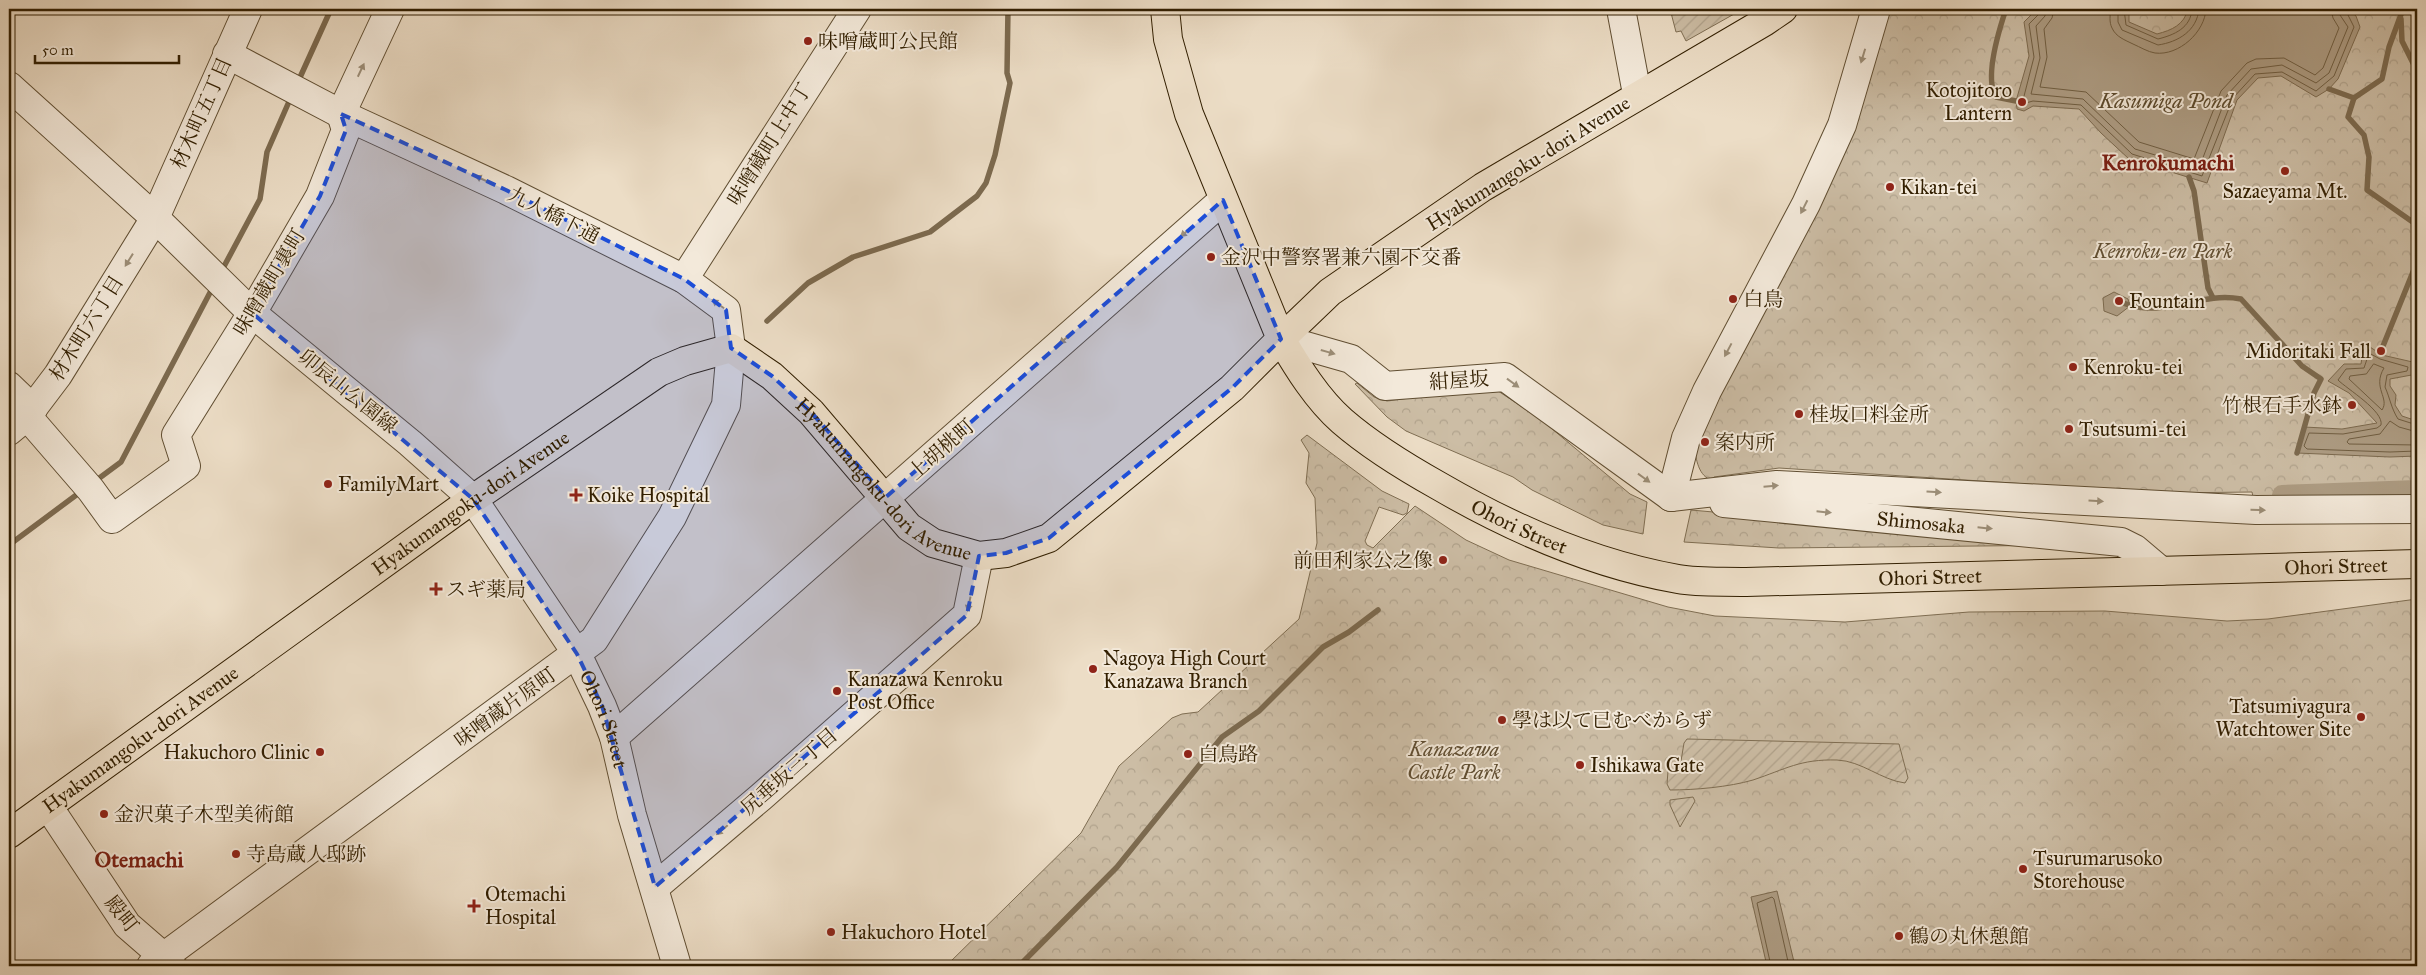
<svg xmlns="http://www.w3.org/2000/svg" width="2426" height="975" font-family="'IM FELL Great Primer','Noto Serif JP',serif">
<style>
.forest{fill:url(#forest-crowns);stroke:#7f6e53}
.garden{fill:url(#garden-furrows);stroke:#7f6e53}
.water{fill:#ad9c83;stroke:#7c6a4f}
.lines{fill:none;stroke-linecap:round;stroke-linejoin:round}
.shore{stroke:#705e42;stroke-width:1}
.stream{stroke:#7c6a4f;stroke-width:5.5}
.canal{stroke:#ad9c83;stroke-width:20}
.minor-casing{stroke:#604e32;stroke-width:30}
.major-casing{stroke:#321f01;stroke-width:30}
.highway-casing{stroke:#321f01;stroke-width:30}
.minor{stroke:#f3e9da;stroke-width:28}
.major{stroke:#ecddc6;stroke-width:28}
.highway{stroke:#ecddc6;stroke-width:28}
.oneway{fill:#9c8e78}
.marked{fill:#1d4ed8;fill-opacity:0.2;stroke:#1d4ed8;stroke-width:4;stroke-dasharray:10 6;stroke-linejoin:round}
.poi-dot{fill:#8f2418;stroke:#f3e9da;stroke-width:2}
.labels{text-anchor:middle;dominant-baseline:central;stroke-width:4;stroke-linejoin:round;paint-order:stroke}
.poi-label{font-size:20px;fill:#321f01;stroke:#f3e9da;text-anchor:start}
.street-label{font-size:20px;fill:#321f01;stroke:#f3e9da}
.park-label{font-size:20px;font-style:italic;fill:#604e32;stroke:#f3e9da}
.water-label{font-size:21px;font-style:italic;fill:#5d4b2e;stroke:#f3e9da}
.quarter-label{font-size:22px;font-weight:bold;fill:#7a1f14;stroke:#f3e9da}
</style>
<defs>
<pattern id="forest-crowns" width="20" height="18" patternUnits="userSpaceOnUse" patternTransform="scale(1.25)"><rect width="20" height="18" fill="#ccbda5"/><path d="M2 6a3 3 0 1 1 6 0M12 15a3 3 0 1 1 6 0" fill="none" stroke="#b0a28c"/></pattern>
<pattern id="garden-furrows" width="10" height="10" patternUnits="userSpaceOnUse" patternTransform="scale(1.25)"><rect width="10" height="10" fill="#ccbda5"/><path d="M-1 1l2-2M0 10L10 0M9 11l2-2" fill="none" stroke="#b0a28c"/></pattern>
</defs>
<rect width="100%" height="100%" fill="#ecddc6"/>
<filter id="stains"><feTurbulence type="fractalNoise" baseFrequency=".004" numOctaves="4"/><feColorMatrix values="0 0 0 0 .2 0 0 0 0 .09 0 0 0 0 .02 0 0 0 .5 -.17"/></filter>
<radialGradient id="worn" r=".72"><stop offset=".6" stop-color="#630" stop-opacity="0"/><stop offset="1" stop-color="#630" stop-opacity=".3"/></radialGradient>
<g class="forest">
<path d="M 1886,9 L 2417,9 L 2417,494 L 2253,497 L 2252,492 L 2167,493 L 1779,468 L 1714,477 L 1715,481 C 1700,479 1696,462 1695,449 Z"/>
<polygon points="1357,383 1374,397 1387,401 1492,387 1539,418 1630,494 1647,502 1643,534 1603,525 1532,490 1513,477 1406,431 1387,417 1355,384"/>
<polygon points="1307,435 1382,491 1409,504 1407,513 1403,515 1379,507 1365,541 1367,545 1373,548 1415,506 1466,540 1509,560 1668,607 1715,616 1845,622 1969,612 2105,611 2227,621 2268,619 2417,599 2417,966 946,966 1081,833 1119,766 1172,718 1182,714 1198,712 1299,619 1317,543 1315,498 1306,483 1309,453 1301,440"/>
<polygon points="1691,510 2079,545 1779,548 1684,542"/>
</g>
<g class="garden">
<polygon points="1670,9 1743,9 1686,41 1681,31 1676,32"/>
<path d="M 1687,739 L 1899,744 L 1908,778 L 1905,783 C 1881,780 1862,761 1837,760 C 1800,759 1786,769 1753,780 C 1729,787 1695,790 1670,790 L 1667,784 L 1668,771 L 1680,767 L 1684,743 Z"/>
<polygon points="1693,797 1695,801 1680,827 1670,805 1670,800"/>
</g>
<g class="water">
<path d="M 2037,9 L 2129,9 L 2129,22 L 2157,34 C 2172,30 2184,25 2188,9 L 2348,9 L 2356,16 L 2360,27 L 2338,79 L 2329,89 L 2316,97 L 2281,76 L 2258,78 L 2237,100 L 2207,183 L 2129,159 L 2101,133 L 2079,109 L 2033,106 L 2024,111 L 2017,109 L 2016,101 L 2029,56 L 2024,22 Z"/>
<polygon points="2114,292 2128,299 2130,306 2117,316 2104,311 2103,298"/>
<polygon points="2364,343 2382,355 2417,363 2417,374 2390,379 2390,386 2396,395 2395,405 2402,416 2417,421 2417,456 2390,457 2297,453 2304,427 2342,429 2377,423 2349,393 2328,381 2344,364 2361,364"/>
<polygon points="1777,891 1795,966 1767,966 1751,897"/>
</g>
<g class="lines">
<g class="shore">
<polyline points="2040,9 2039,14 2029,24 2034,57 2022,104 2033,101 2081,105 2132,154 2202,176 2233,98 2255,74 2282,72 2316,91 2334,76 2354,27 2345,9"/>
<polyline points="2046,9 2045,16 2036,26 2040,58 2031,94 2083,99 2135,149 2199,168 2227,95 2251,69 2282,65 2316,83 2329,73 2348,27 2340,15 2339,9"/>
<polyline points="2054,9 2052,18 2044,29 2047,57 2040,87 2086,92 2139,142 2194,159 2221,91 2247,63 2256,59 2284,58 2315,75 2323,68 2339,28 2333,18 2331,9"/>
<path d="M 2111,9 C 2110,15 2109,22 2112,28 C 2116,37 2125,40 2133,44 C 2140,47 2148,52 2155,53 C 2179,56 2205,32 2206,9"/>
<path d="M 2118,9 L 2118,22 L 2122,30 L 2158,45 C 2178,42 2197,31 2199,9"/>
<path d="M 2124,9 L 2126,25 L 2158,39 C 2174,35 2191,28 2192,9"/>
<path d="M 2374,364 L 2384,368 C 2372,388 2390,398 2382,410 L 2349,379 L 2350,376 L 2366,374 Z"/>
<path d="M 2417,425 L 2398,419 C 2391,408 2390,398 2385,387 L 2387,375 L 2407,371 L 2408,367 L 2380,359 L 2369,353 L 2364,368 L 2346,369 L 2338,380 C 2347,389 2384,411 2381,425 L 2377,428 L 2343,434 L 2309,433 L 2304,446 L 2307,449 L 2390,452 L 2417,451"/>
<polyline points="2417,432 2399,427 2390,421 2380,434 2349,439 2347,442 2349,444 2417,445"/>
<polyline points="1771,966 1757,903 1772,897 1774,899 1789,966"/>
</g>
<g class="stream">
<path d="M 2006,9 C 1999,30 1984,78 1996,97 L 2016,101"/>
<polyline points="2401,19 2402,41 2417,71"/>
<polyline points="297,84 331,9"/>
<polyline points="2329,89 2354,98 2348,117 2364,135 2369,157 2367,190 2417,225"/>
<polyline points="2354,98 2382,79 2389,47 2403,9"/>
<polyline points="2189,177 2194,191 2208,288 2213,298"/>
<polyline points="221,272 260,199 267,152 291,97"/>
<path d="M 2123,303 C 2165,319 2199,291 2241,299 L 2302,366 L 2321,379 L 2314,393 L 2297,453"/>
<polyline points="767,321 808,283 853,257 930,232 977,196 986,183 995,155 1010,83 1007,73 1008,9"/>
<polyline points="2381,351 2417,262"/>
<polyline points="94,482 121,462 214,285"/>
<polyline points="9,545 83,490"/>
<polyline points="1019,966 1117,867 1222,737 1259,711 1323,647 1349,632 1378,610"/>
</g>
<polyline class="canal" points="2282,495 2417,490"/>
<defs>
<g id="minor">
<polyline points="1621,9 1637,94"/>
<path id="s1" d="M 9,86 L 155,218 L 252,313 L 410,443 L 473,499 L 577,654 L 602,706 L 614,737 L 632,815 L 677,966"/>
<polyline points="684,279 857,9"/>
<polyline points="1281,339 1351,359 1385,386 1505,377 1671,497"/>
<polyline points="9,386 33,409"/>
<polyline points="27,416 91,490 112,519 186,466 176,435 252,313 320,196 346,130 341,114 390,9"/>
<polyline points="9,431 27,416 58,375 155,218 248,9"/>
<polyline points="1671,497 1777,485 2256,510 2417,509"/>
<polyline points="1671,497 1686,438 1707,391 1806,204 1842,125 1876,9"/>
<path id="s2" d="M 1724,503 L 2121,542 L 2135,549 L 2161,571"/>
<polyline points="614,737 1223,200"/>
<polyline points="48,806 127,925 165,958 172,966"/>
<polyline points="655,887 761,797 967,615 979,556"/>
<polyline points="151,966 594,640 672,517 726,405 731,348 726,310 684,279 506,190 341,114 227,54"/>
</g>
<g id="major">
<path id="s3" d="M 1783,9 L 1764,22 L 1483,187 L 1330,292 L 1281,339 C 1298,368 1317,399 1342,421 C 1372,447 1405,467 1439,486 C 1513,529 1593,564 1678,579 C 1700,583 1724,581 1746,582 L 2417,564"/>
</g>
<g id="highway">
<path id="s4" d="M 9,834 L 473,499 L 659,372 L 685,361 L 731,348 L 772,376 L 811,412 L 909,527 L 933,543 L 979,556 L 1006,553 L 1049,538 L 1232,388 L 1281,339 L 1189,114 L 1168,39 L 1165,9"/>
</g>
</defs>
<use href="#minor" class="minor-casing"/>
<use href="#major" class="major-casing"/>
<use href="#highway" class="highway-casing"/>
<use href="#minor" class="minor"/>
<use href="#major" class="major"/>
<use href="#highway" class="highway"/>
</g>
<defs><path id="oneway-solid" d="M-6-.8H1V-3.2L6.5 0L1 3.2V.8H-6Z" transform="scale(1.25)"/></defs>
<g class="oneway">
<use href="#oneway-solid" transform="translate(1863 56) rotate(107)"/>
<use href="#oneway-solid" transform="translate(361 70) rotate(-65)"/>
<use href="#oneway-solid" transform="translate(482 179) rotate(-155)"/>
<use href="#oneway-solid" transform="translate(1804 207) rotate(117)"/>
<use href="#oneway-solid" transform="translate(1186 232) rotate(139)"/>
<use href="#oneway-solid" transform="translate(129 260) rotate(122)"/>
<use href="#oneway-solid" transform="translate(718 304) rotate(-145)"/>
<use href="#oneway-solid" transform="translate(1065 339) rotate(139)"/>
<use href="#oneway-solid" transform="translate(1728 350) rotate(118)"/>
<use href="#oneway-solid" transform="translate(1328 352) rotate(16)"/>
<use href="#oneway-solid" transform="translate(1513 383) rotate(36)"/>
<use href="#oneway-solid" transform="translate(1644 478) rotate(36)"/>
<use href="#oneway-solid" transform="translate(1771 486) rotate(-5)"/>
<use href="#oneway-solid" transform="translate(1934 492) rotate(3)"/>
<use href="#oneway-solid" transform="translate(2096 501) rotate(3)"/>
<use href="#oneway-solid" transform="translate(2258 510) rotate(1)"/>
<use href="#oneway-solid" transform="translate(1824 512) rotate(6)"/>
<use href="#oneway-solid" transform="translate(1985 528) rotate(6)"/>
<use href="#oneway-solid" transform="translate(969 604) rotate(102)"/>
<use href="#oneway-solid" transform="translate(722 830) rotate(140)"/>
</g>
<path class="marked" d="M 341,114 L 506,190 L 684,279 L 726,310 L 731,348 L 772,376 L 811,412 L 886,497 L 1223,200 L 1281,339 L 1232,388 L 1049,538 L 1006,553 L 979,556 L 967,615 L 655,887 L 602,706 L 577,654 L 473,499 L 252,313 L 320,196 L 346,130 Z"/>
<g class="poi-dot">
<circle cx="808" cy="41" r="5"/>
<circle cx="2022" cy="102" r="5"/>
<circle cx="2285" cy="171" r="5"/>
<circle cx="1890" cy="187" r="5"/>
<circle cx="1211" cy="257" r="5"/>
<circle cx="1733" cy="299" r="5"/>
<circle cx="2119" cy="301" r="5"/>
<circle cx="2381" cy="351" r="5"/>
<circle cx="2073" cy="367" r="5"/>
<circle cx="2352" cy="405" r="5"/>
<circle cx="1799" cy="414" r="5"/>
<circle cx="2069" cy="429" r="5"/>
<circle cx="1705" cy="442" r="5"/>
<circle cx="328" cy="484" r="5"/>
<path d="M573.5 487.5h5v5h5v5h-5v5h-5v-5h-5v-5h5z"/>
<circle cx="1443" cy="560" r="5"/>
<path d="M433.5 581.5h5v5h5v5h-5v5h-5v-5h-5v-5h5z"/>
<circle cx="1093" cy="669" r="5"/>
<circle cx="837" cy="691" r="5"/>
<circle cx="2361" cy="717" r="5"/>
<circle cx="1502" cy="720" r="5"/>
<circle cx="320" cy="752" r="5"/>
<circle cx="1188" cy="754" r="5"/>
<circle cx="1580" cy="765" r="5"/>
<circle cx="104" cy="814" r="5"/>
<circle cx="236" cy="854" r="5"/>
<circle cx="2023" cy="869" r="5"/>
<path d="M471.5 898.5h5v5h5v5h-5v5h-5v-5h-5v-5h5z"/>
<circle cx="831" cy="932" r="5"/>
<circle cx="1899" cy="936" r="5"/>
</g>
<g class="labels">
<g class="poi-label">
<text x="818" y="41">味噌蔵町公民館</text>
<text x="2012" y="90" text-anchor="end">Kotojitoro<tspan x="2012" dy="23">Lantern</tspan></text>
<text x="1900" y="187">Kikan-tei</text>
<text x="2285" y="191" text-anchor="middle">Sazaeyama Mt.</text>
<text x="1221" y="257">金沢中警察署兼六園下交番</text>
<text x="1743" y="299">白鳥</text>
<text x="2129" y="301">Fountain</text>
<text x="2371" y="351" text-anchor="end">Midoritaki Fall</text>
<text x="2083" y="367">Kenroku-tei</text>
<text x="2342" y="405" text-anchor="end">竹根石手水鉢</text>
<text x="1809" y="414">桂坂口料金所</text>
<text x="2079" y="429">Tsutsumi-tei</text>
<text x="1715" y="442">案内所</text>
<text x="338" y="484">FamilyMart</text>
<text x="587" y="495">Koike Hospital</text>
<text x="1433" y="560" text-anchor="end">前田利家公之像</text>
<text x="446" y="589">スギ薬局</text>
<text x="1103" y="658">Nagoya High Court<tspan x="1103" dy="23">Kanazawa Branch</tspan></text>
<text x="847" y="679">Kanazawa Kenroku<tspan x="847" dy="23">Post Office</tspan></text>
<text x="2351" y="706" text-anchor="end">Tatsumiyagura<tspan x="2351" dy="23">Watchtower Site</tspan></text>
<text x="1512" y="720">學は以て已むべからず</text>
<text x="310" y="752" text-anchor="end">Hakuchoro Clinic</text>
<text x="1198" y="754">白鳥路</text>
<text x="1590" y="765">Ishikawa Gate</text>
<text x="114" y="814">金沢菓子木型美術館</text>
<text x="246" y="854">寺島蔵人邸跡</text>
<text x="2033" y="858">Tsurumarusoko<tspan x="2033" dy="23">Storehouse</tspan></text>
<text x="485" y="894">Otemachi<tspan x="485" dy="23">Hospital</tspan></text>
<text x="841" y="932">Hakuchoro Hotel</text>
<text x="1909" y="936">鶴の丸休憩館</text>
</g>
<g class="street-label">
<text transform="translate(201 113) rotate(-66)">材木町五丁目</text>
<text transform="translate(769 144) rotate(-58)">味噌蔵町上中丁</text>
<text transform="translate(1528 163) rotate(-32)">Hyakumangoku-dori Avenue</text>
<text transform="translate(554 215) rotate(27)">九人橋下通</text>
<text transform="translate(269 282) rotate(-59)">味噌蔵町裏町</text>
<text transform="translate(86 328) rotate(-58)">材木町六丁目</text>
<text transform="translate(1459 380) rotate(-4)">紺屋坂</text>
<text transform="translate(348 391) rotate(39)">卯辰山公園線</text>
<text transform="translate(941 449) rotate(-41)">上胡桃町</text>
<text stroke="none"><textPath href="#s4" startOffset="1078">Hyakumangoku-dori Avenue</textPath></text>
<text stroke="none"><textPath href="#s4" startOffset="568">Hyakumangoku-dori Avenue</textPath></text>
<text stroke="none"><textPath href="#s2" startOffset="198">Shimosaka</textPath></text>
<text stroke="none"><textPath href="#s3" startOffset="912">Ohori Street</textPath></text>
<text stroke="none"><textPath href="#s3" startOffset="1738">Ohori Street</textPath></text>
<text stroke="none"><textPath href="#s3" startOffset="1332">Ohori Street</textPath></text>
<text transform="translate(505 707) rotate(-36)">味噌蔵片原町</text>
<text stroke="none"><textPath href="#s1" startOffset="879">Ohori Street</textPath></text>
<text stroke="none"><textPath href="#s4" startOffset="162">Hyakumangoku-dori Avenue</textPath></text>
<text transform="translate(789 771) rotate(-41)">尻垂坂三丁目</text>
<text transform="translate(122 914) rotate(51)">殿町</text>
</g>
<g class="park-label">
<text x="2163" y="251">Kenroku-en Park</text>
<text x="1454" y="749">Kanazawa<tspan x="1454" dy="23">Castle Park</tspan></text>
</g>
<g class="water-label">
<text x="2166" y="101">Kasumiga Pond</text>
</g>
<g class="quarter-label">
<text x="2168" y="162">Kenrokumachi</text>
<text x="139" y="859">Otemachi</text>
</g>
</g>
<rect width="2426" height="975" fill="none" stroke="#ecddc6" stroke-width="30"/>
<rect x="10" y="10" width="2406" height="955" fill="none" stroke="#321f01" stroke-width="2.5"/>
<rect x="15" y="15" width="2396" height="945" fill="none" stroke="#321f01"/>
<path d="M35 55v8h144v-8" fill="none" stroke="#321f01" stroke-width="2.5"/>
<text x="42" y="55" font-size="15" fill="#321f01" stroke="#f3e9da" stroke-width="4" paint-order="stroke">50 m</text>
<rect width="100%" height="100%" filter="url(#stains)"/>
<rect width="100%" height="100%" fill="url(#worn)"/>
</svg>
